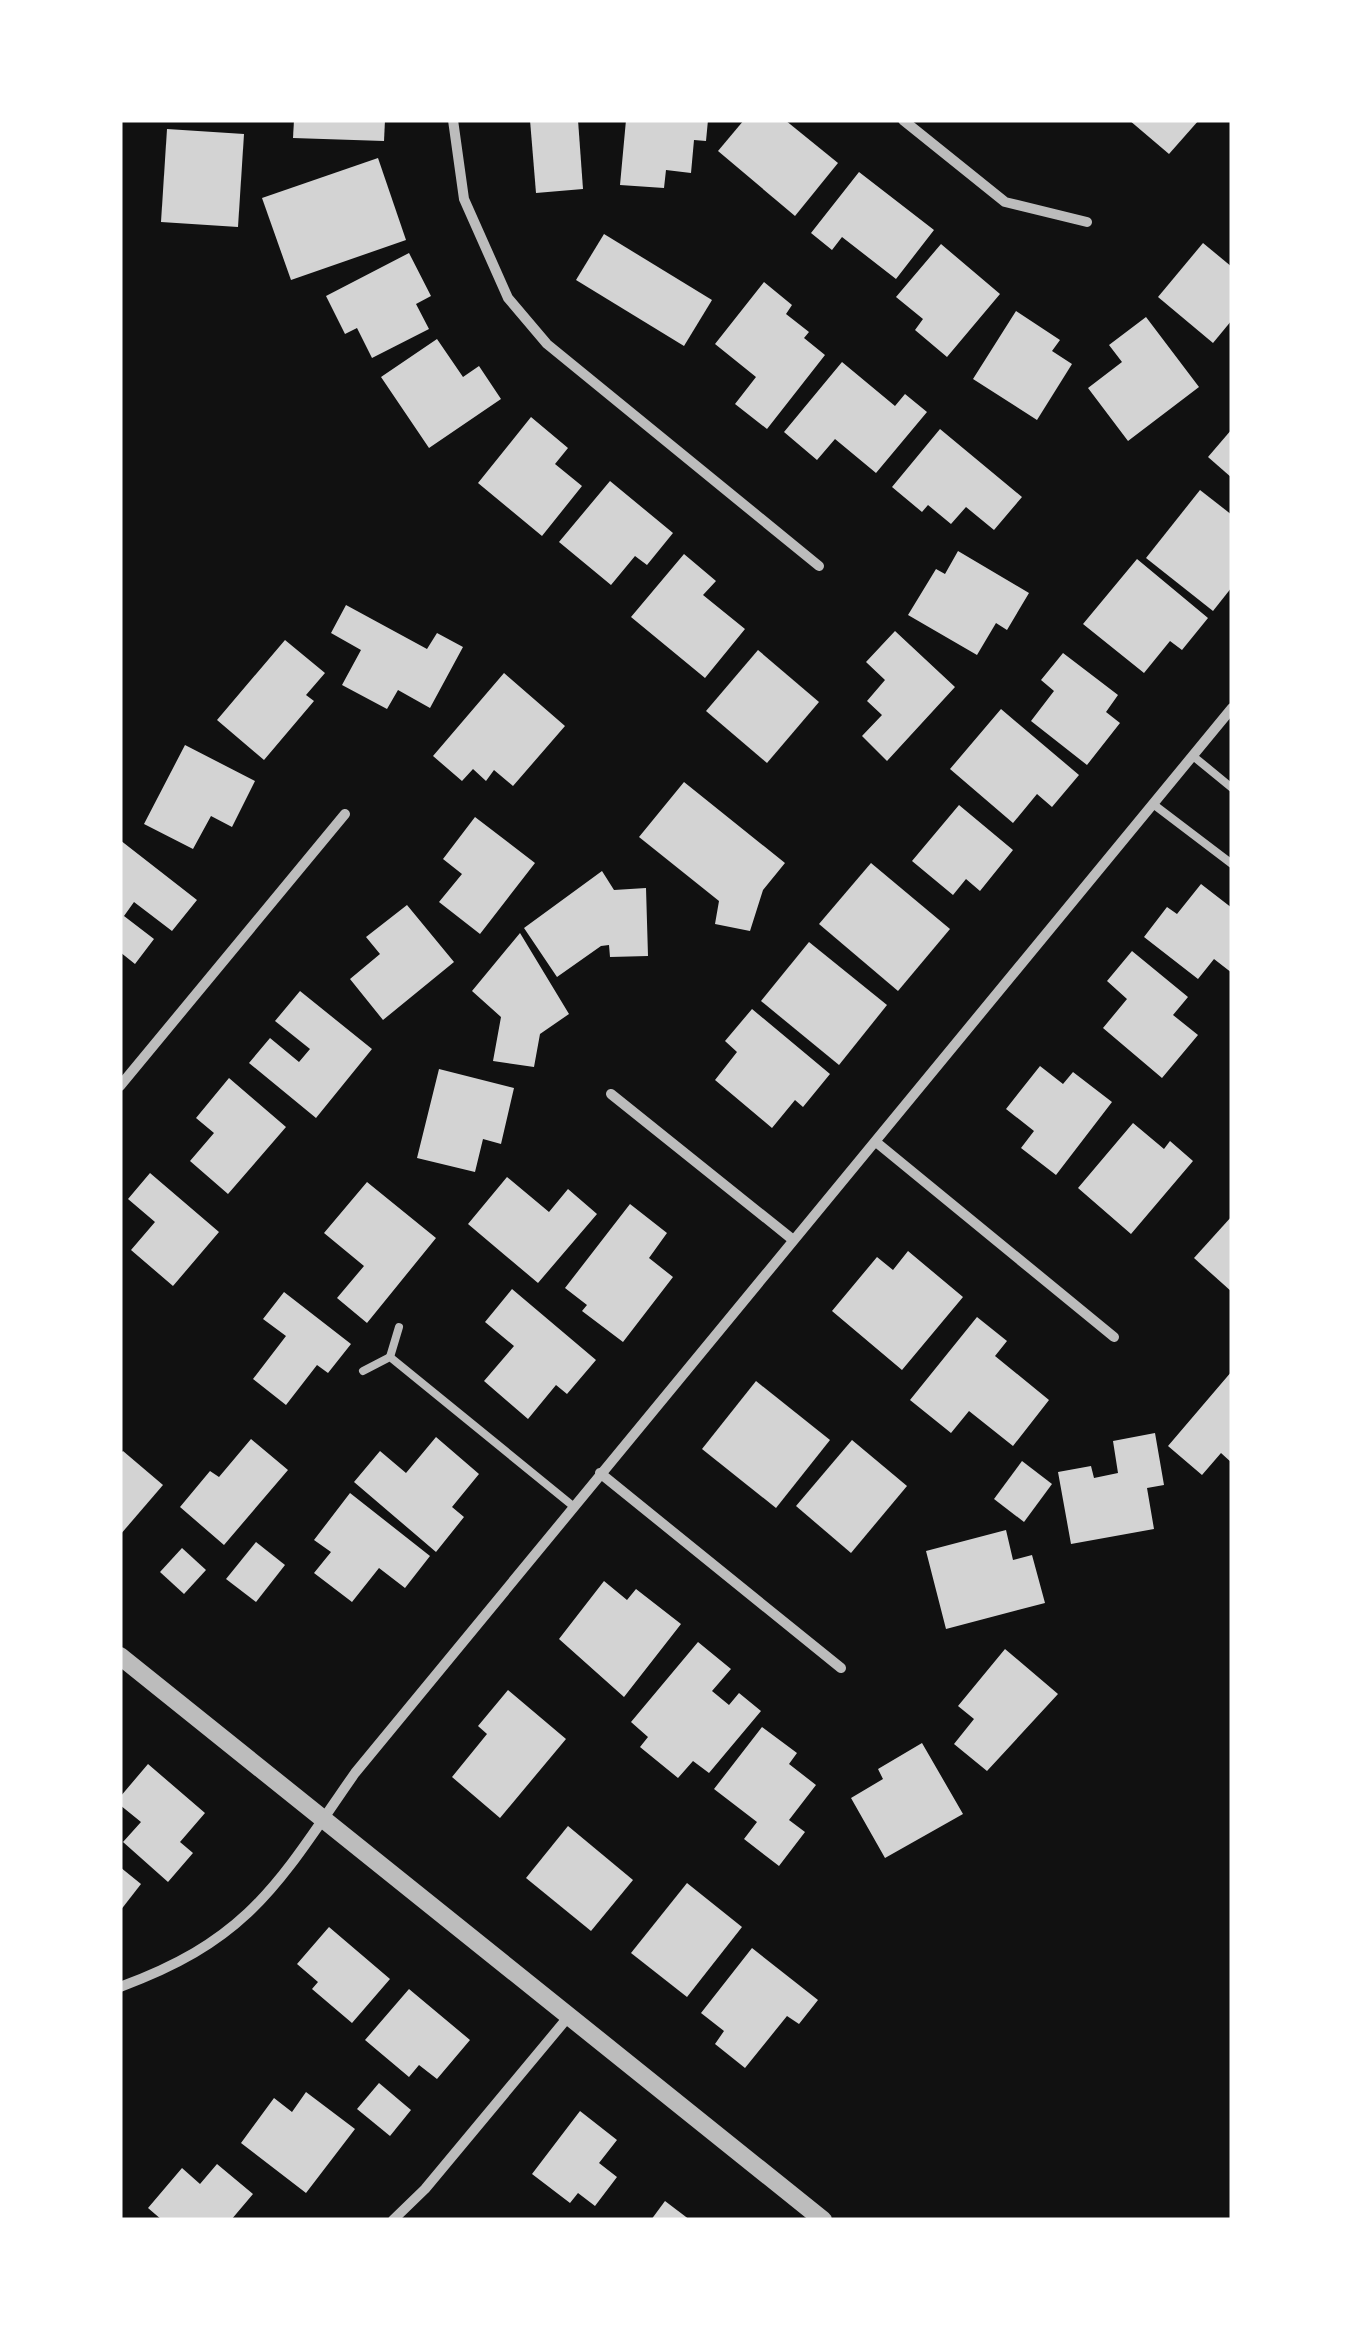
<svg xmlns="http://www.w3.org/2000/svg" width="1352" height="2340" font-family="'Playfair Display',serif">
<style>
.building{fill:#d3d3d3}
.lines{fill:none;stroke-linecap:round;stroke-linejoin:round}
.service{stroke:#bcbcbc;stroke-width:8}
.minor{stroke:#bcbcbc;stroke-width:10}
.tertiary{stroke:#bcbcbc;stroke-width:18}
</style>
<rect width="100%" height="100%" fill="#111"/>
<g class="building">
<polygon points="294,120 385,120 384,141 293,138"/>
<polygon points="530,120 578,120 583,189 536,193"/>
<polygon points="626,120 708,120 706,141 694,140 691,173 666,170 664,188 620,185"/>
<polygon points="744,120 785,120 838,163 795,216 718,151"/>
<polygon points="1129,120 1199,120 1169,154"/>
<polygon points="167,129 244,134 238,227 161,222"/>
<polygon points="378,158 406,240 291,280 262,198"/>
<polygon points="859,172 934,230 896,279 842,237 832,250 811,233"/>
<polygon points="604,234 712,300 684,346 576,280"/>
<polygon points="1203,243 1232,267 1232,320 1213,343 1158,297"/>
<polygon points="941,244 1000,294 947,357 915,330 923,319 896,297"/>
<polygon points="409,253 431,296 416,304 429,329 372,358 357,328 345,334 326,296"/>
<polygon points="764,282 792,305 786,314 809,332 804,338 825,355 767,429 735,404 756,377 715,344"/>
<polygon points="1016,311 1060,340 1052,351 1072,364 1037,420 973,379"/>
<polygon points="1146,317 1199,387 1128,441 1088,388 1122,362 1109,345"/>
<polygon points="437,339 463,377 479,366 501,399 429,448 381,377"/>
<polygon points="842,362 895,406 905,394 927,412 876,473 835,439 817,460 784,432"/>
<polygon points="531,417 568,448 555,464 582,486 542,536 478,483"/>
<polygon points="940,429 1022,497 994,530 966,507 951,524 928,505 922,512 892,487"/>
<polygon points="1232,429 1232,478 1208,457"/>
<polygon points="610,481 673,533 647,565 635,556 611,585 559,542"/>
<polygon points="1200,490 1232,515 1232,587 1213,611 1146,558"/>
<polygon points="958,551 1029,593 1007,630 996,623 977,655 908,615 936,569 945,574"/>
<polygon points="684,554 716,581 703,595 745,629 705,678 631,617"/>
<polygon points="1137,559 1208,618 1182,650 1170,641 1144,673 1083,624"/>
<polygon points="346,605 427,649 437,633 463,647 430,708 398,690 387,709 342,685 361,650 331,633"/>
<polygon points="895,631 955,687 887,761 862,736 882,715 867,701 885,680 866,662"/>
<polygon points="285,640 325,673 306,695 314,701 264,760 217,720"/>
<polygon points="758,650 819,702 767,763 706,711"/>
<polygon points="1063,653 1118,695 1106,712 1120,723 1087,765 1031,721 1054,691 1041,680"/>
<polygon points="504,673 565,726 513,786 494,770 486,781 473,769 462,781 433,756"/>
<polygon points="1001,709 1079,775 1052,807 1037,794 1013,823 950,769"/>
<polygon points="185,745 255,781 232,827 211,816 193,849 144,824"/>
<polygon points="684,782 785,863 763,890 750,931 715,924 719,901 639,837"/>
<polygon points="959,805 1013,850 980,891 966,879 953,895 912,861"/>
<polygon points="475,817 535,863 480,934 439,902 462,874 443,859"/>
<polygon points="120,840 197,900 172,931 134,902 124,916 154,939 135,964 120,952"/>
<polygon points="871,863 950,929 898,991 819,924"/>
<polygon points="602,871 614,890 646,888 648,956 610,957 609,945 601,946 557,977 524,928"/>
<polygon points="1201,884 1232,908 1232,973 1214,959 1198,979 1144,937 1167,907 1177,914"/>
<polygon points="407,905 454,962 383,1020 350,979 380,954 366,937"/>
<polygon points="520,933 569,1014 540,1034 534,1067 493,1061 501,1017 472,991"/>
<polygon points="809,942 887,1005 839,1065 761,1001"/>
<polygon points="1132,951 1188,997 1173,1015 1198,1035 1162,1078 1103,1028 1127,999 1107,981"/>
<polygon points="300,991 372,1049 316,1118 249,1063 270,1038 299,1062 310,1049 275,1021"/>
<polygon points="752,1009 830,1074 803,1107 795,1100 772,1128 715,1080 737,1052 725,1041"/>
<polygon points="1040,1066 1063,1084 1073,1072 1112,1102 1056,1175 1021,1148 1034,1131 1006,1109"/>
<polygon points="439,1069 514,1088 501,1144 483,1139 475,1172 417,1158"/>
<polygon points="229,1078 286,1127 228,1194 190,1161 214,1133 196,1118"/>
<polygon points="1133,1123 1164,1149 1170,1141 1193,1161 1131,1234 1078,1188"/>
<polygon points="150,1173 219,1232 173,1286 131,1250 155,1222 128,1199"/>
<polygon points="507,1177 549,1212 568,1189 597,1214 538,1283 468,1224"/>
<polygon points="367,1182 436,1238 367,1323 337,1298 364,1266 324,1233"/>
<polygon points="630,1204 667,1233 649,1258 673,1277 623,1342 582,1311 587,1305 565,1288"/>
<polygon points="1232,1216 1232,1292 1194,1258"/>
<polygon points="908,1251 963,1297 902,1370 832,1311 877,1257 893,1270"/>
<polygon points="512,1289 596,1360 567,1394 556,1385 528,1419 484,1381 514,1346 485,1322"/>
<polygon points="284,1292 351,1344 328,1373 317,1365 286,1405 253,1379 286,1336 263,1319"/>
<polygon points="977,1317 1007,1341 995,1356 1049,1400 1013,1446 969,1411 951,1433 910,1400"/>
<polygon points="1232,1371 1232,1463 1221,1453 1202,1475 1168,1446"/>
<polygon points="756,1381 830,1440 776,1508 702,1449"/>
<polygon points="1155,1433 1164,1485 1147,1488 1154,1529 1071,1544 1058,1472 1091,1466 1094,1478 1118,1473 1113,1441"/>
<polygon points="436,1437 479,1474 452,1507 464,1517 436,1552 354,1482 380,1451 406,1473"/>
<polygon points="251,1439 288,1470 224,1545 180,1507 210,1471 219,1477"/>
<polygon points="852,1440 907,1486 851,1553 796,1506"/>
<polygon points="123,1451 163,1485 120,1535 120,1454"/>
<polygon points="1022,1461 1052,1484 1024,1522 994,1499"/>
<polygon points="350,1493 430,1556 405,1588 379,1568 352,1602 314,1573 331,1552 314,1540"/>
<polygon points="1006,1530 1013,1560 1032,1555 1045,1603 946,1629 926,1551"/>
<polygon points="256,1542 285,1565 256,1602 226,1579"/>
<polygon points="182,1548 206,1570 184,1594 160,1572"/>
<polygon points="604,1581 627,1600 636,1589 681,1624 624,1697 559,1639"/>
<polygon points="698,1642 731,1669 712,1691 729,1705 739,1693 761,1711 709,1773 693,1761 678,1778 640,1747 648,1737 631,1722"/>
<polygon points="1005,1649 1058,1694 987,1771 954,1744 974,1719 958,1706"/>
<polygon points="508,1690 566,1739 500,1818 452,1777 487,1734 478,1726"/>
<polygon points="762,1727 797,1753 789,1764 816,1785 789,1820 805,1832 779,1866 744,1839 757,1822 714,1789"/>
<polygon points="922,1743 963,1814 885,1858 851,1798 883,1779 878,1769"/>
<polygon points="148,1764 205,1813 180,1842 193,1853 168,1882 123,1842 141,1822 120,1805 120,1797"/>
<polygon points="568,1826 633,1880 591,1931 526,1878"/>
<polygon points="120,1867 141,1884 120,1911"/>
<polygon points="687,1883 742,1927 687,1997 631,1953"/>
<polygon points="329,1927 390,1979 352,2023 312,1989 318,1982 297,1964"/>
<polygon points="752,1948 818,2000 799,2024 787,2016 745,2068 715,2044 724,2031 701,2013"/>
<polygon points="409,1989 470,2040 437,2079 419,2065 409,2077 365,2040"/>
<polygon points="379,2083 411,2110 390,2136 357,2109"/>
<polygon points="306,2092 355,2129 306,2193 241,2143 274,2098 292,2112"/>
<polygon points="580,2111 617,2140 599,2163 617,2177 595,2206 578,2193 570,2203 532,2174"/>
<polygon points="217,2164 253,2194 231,2220 162,2220 148,2208 182,2168 200,2184"/>
<polygon points="665,2201 690,2220 651,2220"/>
</g>
<g class="lines">
<g class="service">
<polyline points="1193,756 1232,788"/>
<polyline points="1153,804 1232,864"/>
<polyline points="390,1357 399,1327"/>
<polyline points="363,1371 390,1357 573,1506"/>
</g>
<g class="minor">
<polyline points="453,120 464,199 508,298 547,344 819,566"/>
<polyline points="903,120 1005,202 1087,222"/>
<polyline points="120,1086 345,814"/>
<polyline points="611,1094 792,1239"/>
<polyline points="876,1142 1114,1337"/>
<polyline points="600,1473 841,1668"/>
<path d="M 120,1987 C 251,1939 279,1882 355,1773 L 1232,708"/>
<polyline points="393,2220 425,2189 569,2016"/>
</g>
<polyline class="tertiary" points="120,1656 823,2220"/>
</g>
<rect width="1352" height="2340" fill="none" stroke="#ffffff" stroke-width="245"/>
</svg>
